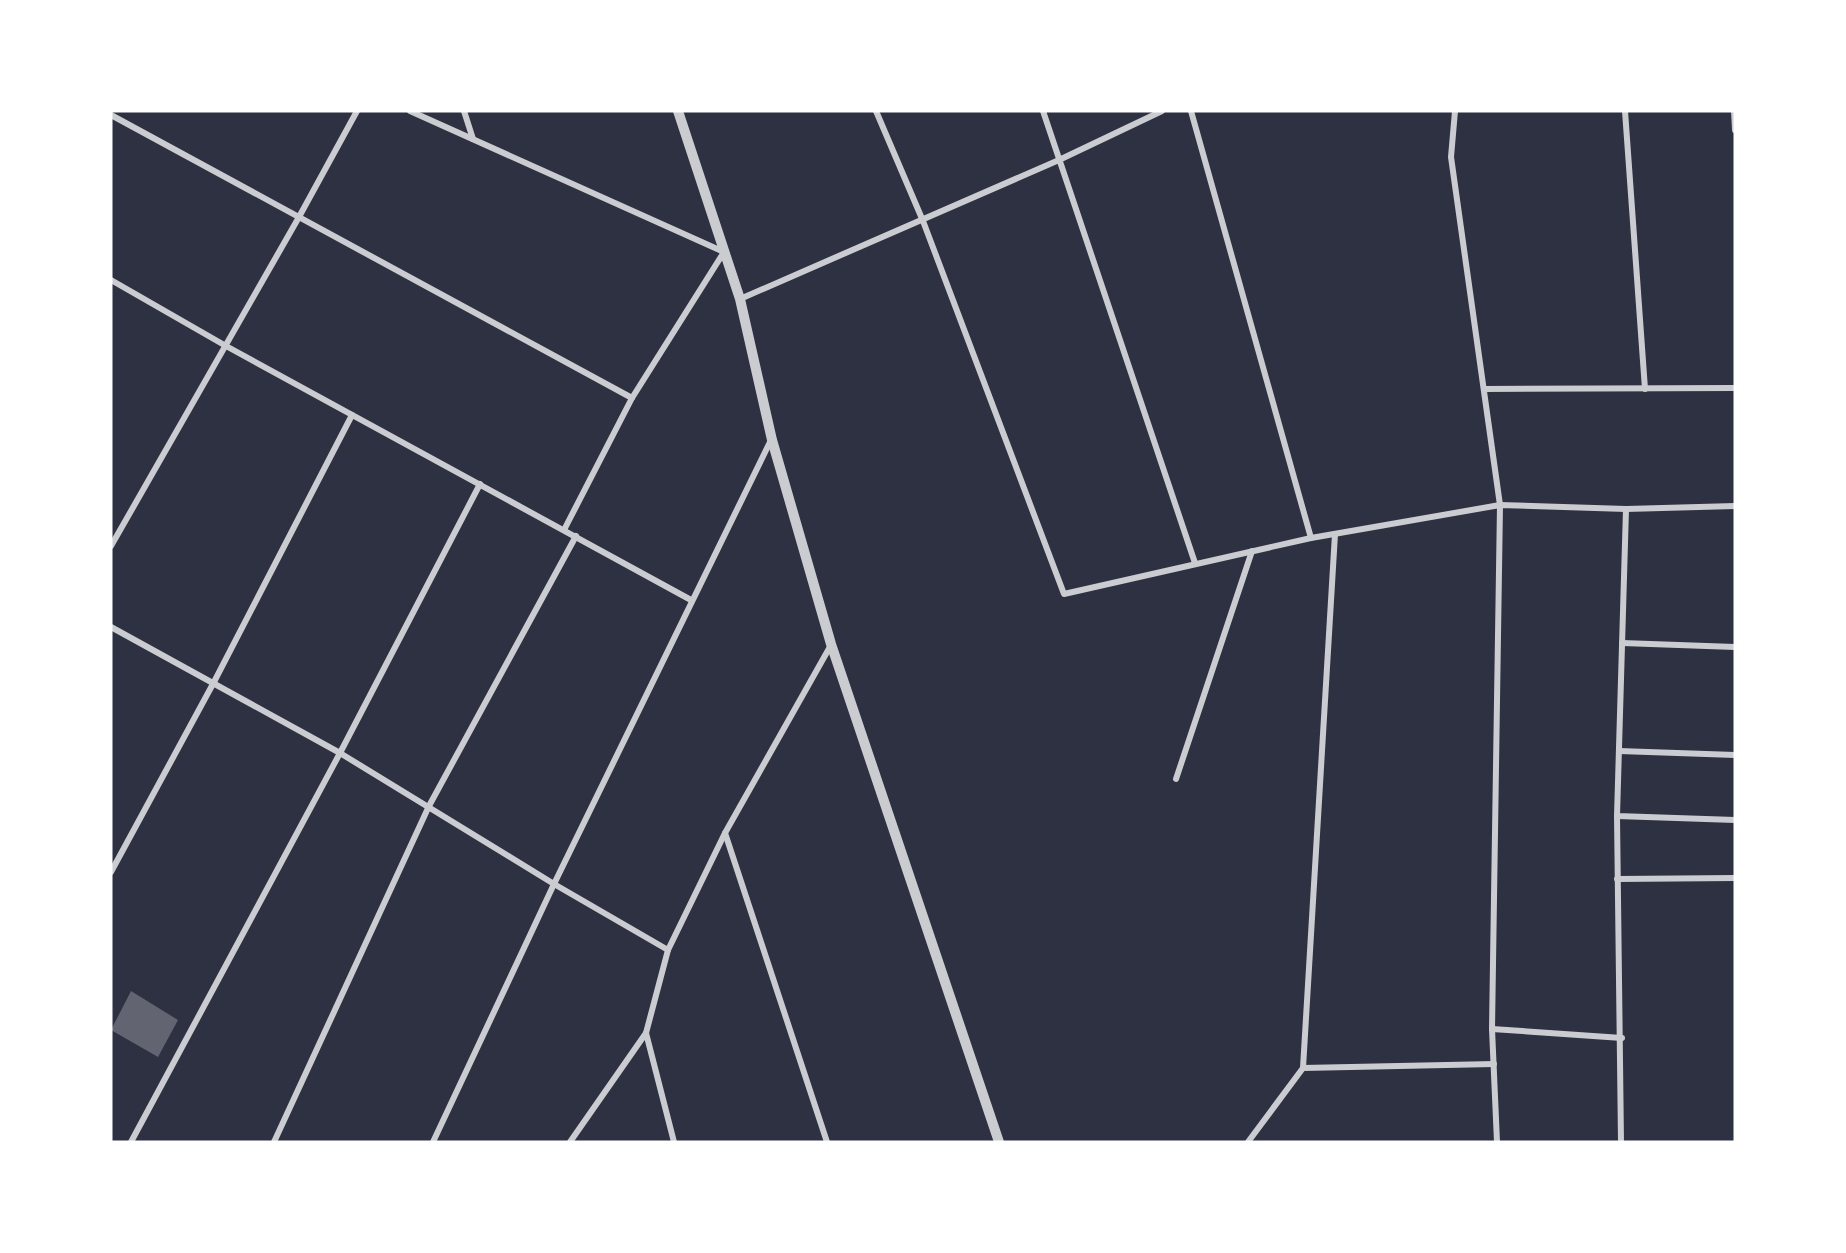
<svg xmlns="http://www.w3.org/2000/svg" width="1846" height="1253" font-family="'Roboto Condensed',sans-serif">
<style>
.building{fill:#626471}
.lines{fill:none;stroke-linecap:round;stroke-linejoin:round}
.minor{stroke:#caccd0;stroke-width:6}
.tertiary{stroke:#caccd0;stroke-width:10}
</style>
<rect width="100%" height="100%" fill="#2d3142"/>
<polygon class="building" points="131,991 178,1020 158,1057 111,1030"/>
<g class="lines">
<g class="minor">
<polyline points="464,111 473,139"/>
<polyline points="876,111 923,221 1064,594 1311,538 1500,505 1626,509 1735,506"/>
<polyline points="1043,111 1195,563"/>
<polyline points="1191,111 1311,538"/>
<polyline points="1455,111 1451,157 1500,505 1492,1029 1497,1142"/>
<polyline points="1625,111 1645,389"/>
<polyline points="1734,111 1735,130"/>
<polyline points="111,115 632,398 724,252 410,111"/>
<polyline points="111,280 226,346 691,600"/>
<polyline points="740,299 1059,160 1162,111"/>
<polyline points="1484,389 1735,388"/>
<polyline points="1626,509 1617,816 1735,820"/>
<polyline points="564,530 632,398"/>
<polyline points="1335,534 1303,1068 1494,1064"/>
<polyline points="111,546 299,217 357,111"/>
<polyline points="111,627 340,753 554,884 668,950 725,833 831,645"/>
<polyline points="1622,643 1735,647"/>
<polyline points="1619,751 1735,755"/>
<polyline points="1176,779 1252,551"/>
<polyline points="1617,816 1621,1142"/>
<polyline points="725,833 827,1142"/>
<polyline points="111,872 214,682 352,415"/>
<polyline points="1617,879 1735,878"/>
<polyline points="668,950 646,1033 674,1142"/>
<polyline points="1492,1029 1622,1038"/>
<polyline points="131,1142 340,753 480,484"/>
<polyline points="274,1142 429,806 576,536"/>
<polyline points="433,1142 554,884 771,440"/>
<polyline points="570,1142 646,1033"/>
<polyline points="1248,1142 1303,1068"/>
</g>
<polyline class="tertiary" points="678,111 740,299 772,440 831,644 999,1142"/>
</g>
<rect width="1846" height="1253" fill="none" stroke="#ffffff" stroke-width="225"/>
</svg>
